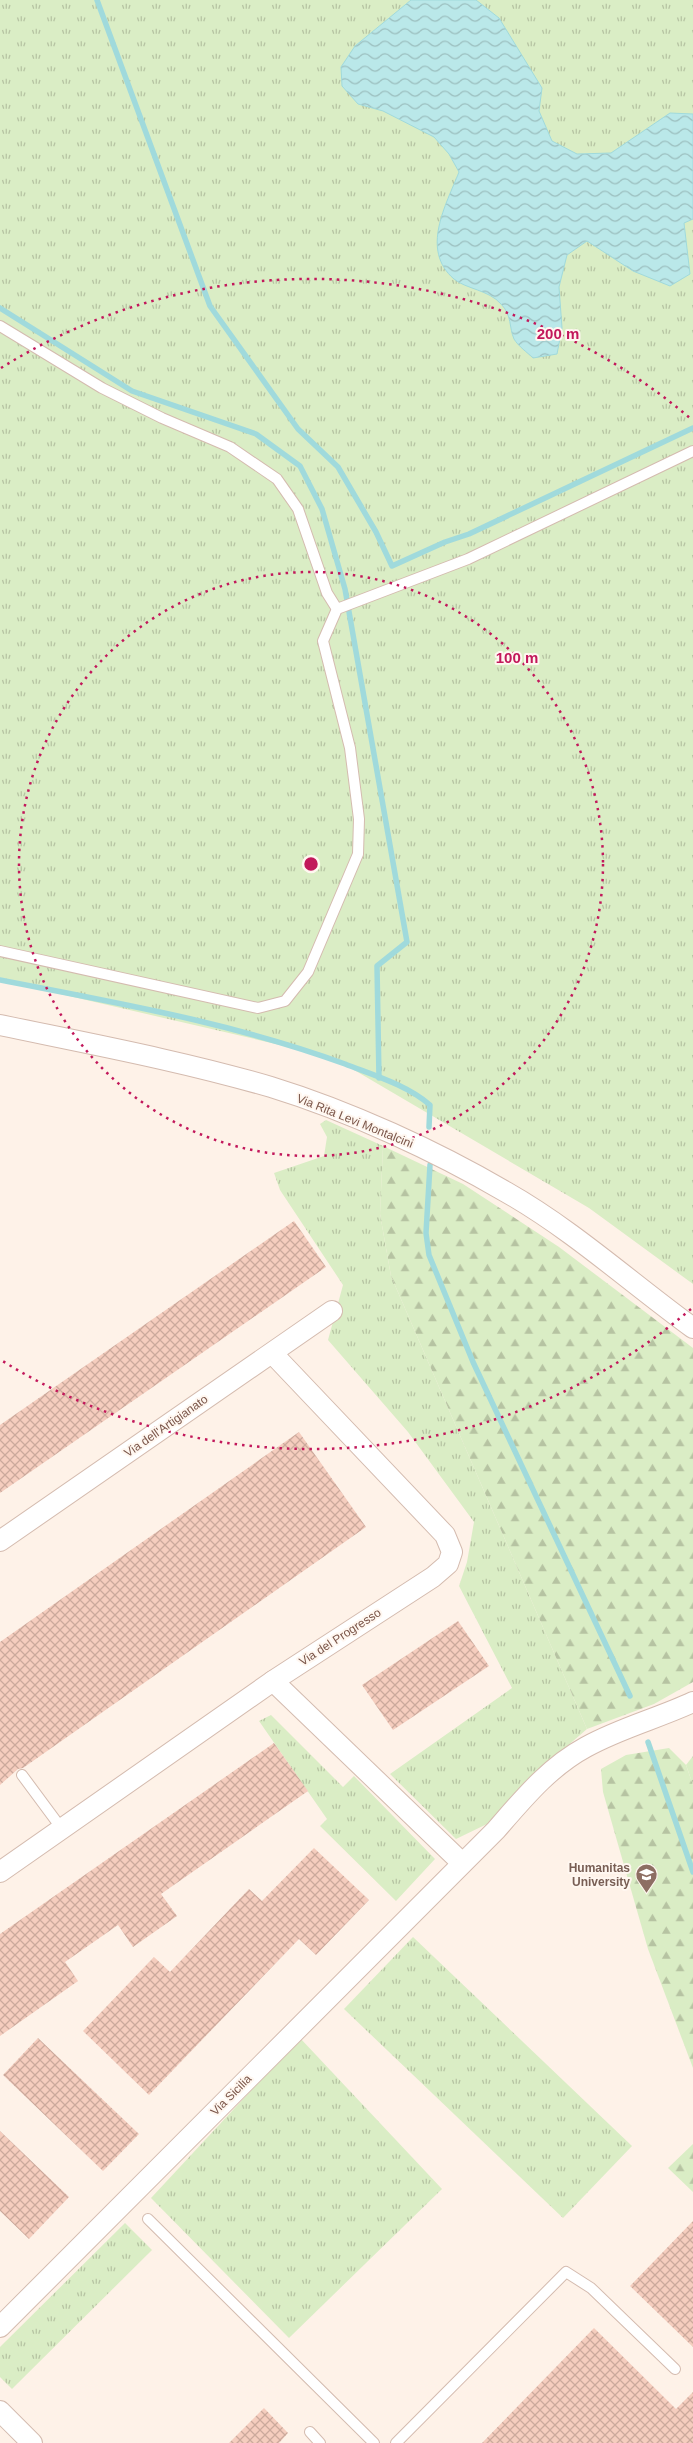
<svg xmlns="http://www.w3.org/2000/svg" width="693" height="2443" font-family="Arial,sans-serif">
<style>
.grass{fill:url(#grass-tufts)}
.forest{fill:url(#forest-firs)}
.water{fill:url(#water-waves);stroke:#a0dadc}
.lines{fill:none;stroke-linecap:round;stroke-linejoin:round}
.stream{stroke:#a0dadc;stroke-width:5.5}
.building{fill:url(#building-cross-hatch)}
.lane-casing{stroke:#d4bbaf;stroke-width:12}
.street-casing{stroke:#d4bbaf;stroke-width:22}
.lane{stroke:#fff;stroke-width:10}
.street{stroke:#fff;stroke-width:20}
.ring{fill:none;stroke:#c2185b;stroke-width:2.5;stroke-dasharray:2.5 5}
.labels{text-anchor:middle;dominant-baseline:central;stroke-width:4;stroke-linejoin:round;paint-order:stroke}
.street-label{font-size:12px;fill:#7a5549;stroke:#fff7f0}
.education-label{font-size:12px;font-weight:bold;fill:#785e54;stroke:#fff7f0;text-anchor:end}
.centre{fill:#c2185b;stroke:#fff7f0;stroke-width:2.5}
.ring-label{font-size:15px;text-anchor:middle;font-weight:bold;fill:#c2185b;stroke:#fff7f0;stroke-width:4;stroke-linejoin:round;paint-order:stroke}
</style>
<defs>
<pattern id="grass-tufts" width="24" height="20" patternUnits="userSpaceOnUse" patternTransform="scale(1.25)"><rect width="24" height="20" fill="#daedc5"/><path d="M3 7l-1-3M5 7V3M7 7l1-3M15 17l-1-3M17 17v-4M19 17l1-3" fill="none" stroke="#b6c3a2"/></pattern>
<pattern id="forest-firs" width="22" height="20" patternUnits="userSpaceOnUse" patternTransform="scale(1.25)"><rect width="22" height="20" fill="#daedc5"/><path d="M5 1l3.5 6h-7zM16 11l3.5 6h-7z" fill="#b6c3a2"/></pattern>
<pattern id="water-waves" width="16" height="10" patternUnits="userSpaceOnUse" patternTransform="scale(1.25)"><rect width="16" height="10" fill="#bae8e9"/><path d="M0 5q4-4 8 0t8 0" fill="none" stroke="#9cbfbf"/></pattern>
<pattern id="building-cross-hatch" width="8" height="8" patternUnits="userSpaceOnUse" patternTransform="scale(1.25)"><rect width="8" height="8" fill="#f5cdbe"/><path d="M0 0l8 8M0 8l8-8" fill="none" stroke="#cba99c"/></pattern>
</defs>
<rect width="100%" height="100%" fill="#fef2e8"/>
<g class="grass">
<polygon points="0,0 693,0 693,1284 589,1208 332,1057 0,980"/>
<polygon points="326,1120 383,1146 380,1214 391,1276 587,1729 543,1767 487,1824 456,1839 390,1774 512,1688 459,1586 467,1562 474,1522 408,1432 328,1340 343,1285 280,1190 274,1173 324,1156 327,1137 320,1124"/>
<polygon points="271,1715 343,1787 354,1776 435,1859 396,1901 320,1826 327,1819 259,1721"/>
<polygon points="693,1756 693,1785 686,1765"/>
<polygon points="413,1937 632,2146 563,2218 344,2009"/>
<polygon points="300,2038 442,2189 289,2338 151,2198"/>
<polygon points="125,2223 152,2250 12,2389 0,2377 0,2347"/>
</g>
<g class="forest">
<polygon points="383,1146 463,1184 559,1247 693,1348 693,1682 654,1704 587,1729 391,1276 380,1214"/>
<polygon points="669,1748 686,1765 693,1785 693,2068 648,1949 603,1792 601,1769 626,1755"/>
<polygon points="693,2144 693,2192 668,2168"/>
</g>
<path class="water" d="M 411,0 L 476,0 L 499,18 L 542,88 L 539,111 L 552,141 L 577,154 L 611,153 L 670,113 L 693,114 L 693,219 L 684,223 L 690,274 L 670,286 L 633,271 L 587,241 L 567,255 L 559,287 L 562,328 L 557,354 L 533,358 C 528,353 518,346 514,339 C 509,328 512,315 501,304 C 489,290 466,289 454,279 C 420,250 446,205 459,172 L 449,154 L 434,137 L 383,111 L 358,104 L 342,86 L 341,67 L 355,46 Z"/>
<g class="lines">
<g class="stream">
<polyline points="97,0 210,306 298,429 338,467 376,532 392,566 445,542 469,534 693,428"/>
<polyline points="0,308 132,391 256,434 300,466 322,509 345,589 407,942 377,966 379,1078"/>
<path d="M 0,980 C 117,1003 233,1023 345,1064 C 373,1075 407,1085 430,1105 L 429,1127"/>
<polyline points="430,1165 426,1233 429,1255 473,1362 630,1696"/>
<polyline points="648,1742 693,1872"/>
</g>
</g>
<g class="building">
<polygon points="294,1221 326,1267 0,1493 0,1425"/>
<polygon points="299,1432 366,1527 23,1768 18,1769 0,1785 0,1642"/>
<polygon points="458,1621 489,1666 393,1730 362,1685"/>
<polygon points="274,1743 308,1791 161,1894 177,1916 133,1947 118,1925 65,1962 78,1981 0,2036 0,1934"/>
<polygon points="314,1848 369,1900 316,1955 299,1939 149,2095 83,2031 154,1957 170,1972 249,1889 262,1901"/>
<polygon points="38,2038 139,2134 103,2171 3,2075"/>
<polygon points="0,2131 69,2197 29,2239 0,2211"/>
<polygon points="693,2221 693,2347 630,2286"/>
<polygon points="594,2328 676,2409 693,2392 693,2443 482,2443"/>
<polygon points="264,2408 288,2433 279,2443 229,2443"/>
</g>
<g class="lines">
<defs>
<g id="lane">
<polyline points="0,326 102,388 162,418 230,447 277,479 298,509 327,593 337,609"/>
<polyline points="0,951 258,1008 285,1001 308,972 358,854 359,819 350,748 323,641 337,609 468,559 693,451"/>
<polyline points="22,1775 62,1829"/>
<polyline points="148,2219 374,2443"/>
<polyline points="310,2432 320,2443"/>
<polyline points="396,2443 566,2272 591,2288 675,2369"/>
</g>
<g id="street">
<path d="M 0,1025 C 91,1044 182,1061 271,1087 C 349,1111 436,1151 506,1192 C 573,1230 631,1283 693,1328"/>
<polyline points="0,1541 332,1311"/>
<polyline points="273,1681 461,1862"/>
<polyline points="0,1872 273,1681 433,1577 448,1564 452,1552 445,1535 272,1353"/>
<path d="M 0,2327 L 496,1830 C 523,1799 549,1767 586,1747 C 620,1728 659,1718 693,1702"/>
<polyline points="0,2411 32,2443"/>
</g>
</defs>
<use href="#lane" class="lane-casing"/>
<use href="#street" class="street-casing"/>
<use href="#lane" class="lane"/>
<use href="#street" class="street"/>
</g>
<g class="ring">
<circle cx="311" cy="864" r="292"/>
<path d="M691 1309A585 585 0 0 1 1 1360M1 368A585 585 0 0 1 691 419"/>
</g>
<defs>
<symbol id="university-pin" viewBox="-11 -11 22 30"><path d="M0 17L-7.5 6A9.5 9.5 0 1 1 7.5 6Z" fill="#8d6e63" stroke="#fff7f0"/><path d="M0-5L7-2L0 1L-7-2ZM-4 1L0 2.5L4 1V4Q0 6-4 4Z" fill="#fff"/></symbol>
</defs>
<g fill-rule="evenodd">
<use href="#university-pin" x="634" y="1862" width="25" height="34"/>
</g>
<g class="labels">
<g class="street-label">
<text transform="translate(355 1121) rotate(22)">Via Rita Levi Montalcini</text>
<text transform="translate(166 1426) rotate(-35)">Via dell'Artigianato</text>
<text transform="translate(340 1637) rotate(-33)">Via del Progresso</text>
<text transform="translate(231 2095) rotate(-45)">Via Sicilia</text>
</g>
<g class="education-label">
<text x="630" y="1868">Humanitas<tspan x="630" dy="14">University</tspan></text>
</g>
</g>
<circle cx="311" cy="864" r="8" class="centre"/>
<g class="ring-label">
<text x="558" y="339">200 m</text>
<text x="517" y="663">100 m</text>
</g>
</svg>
